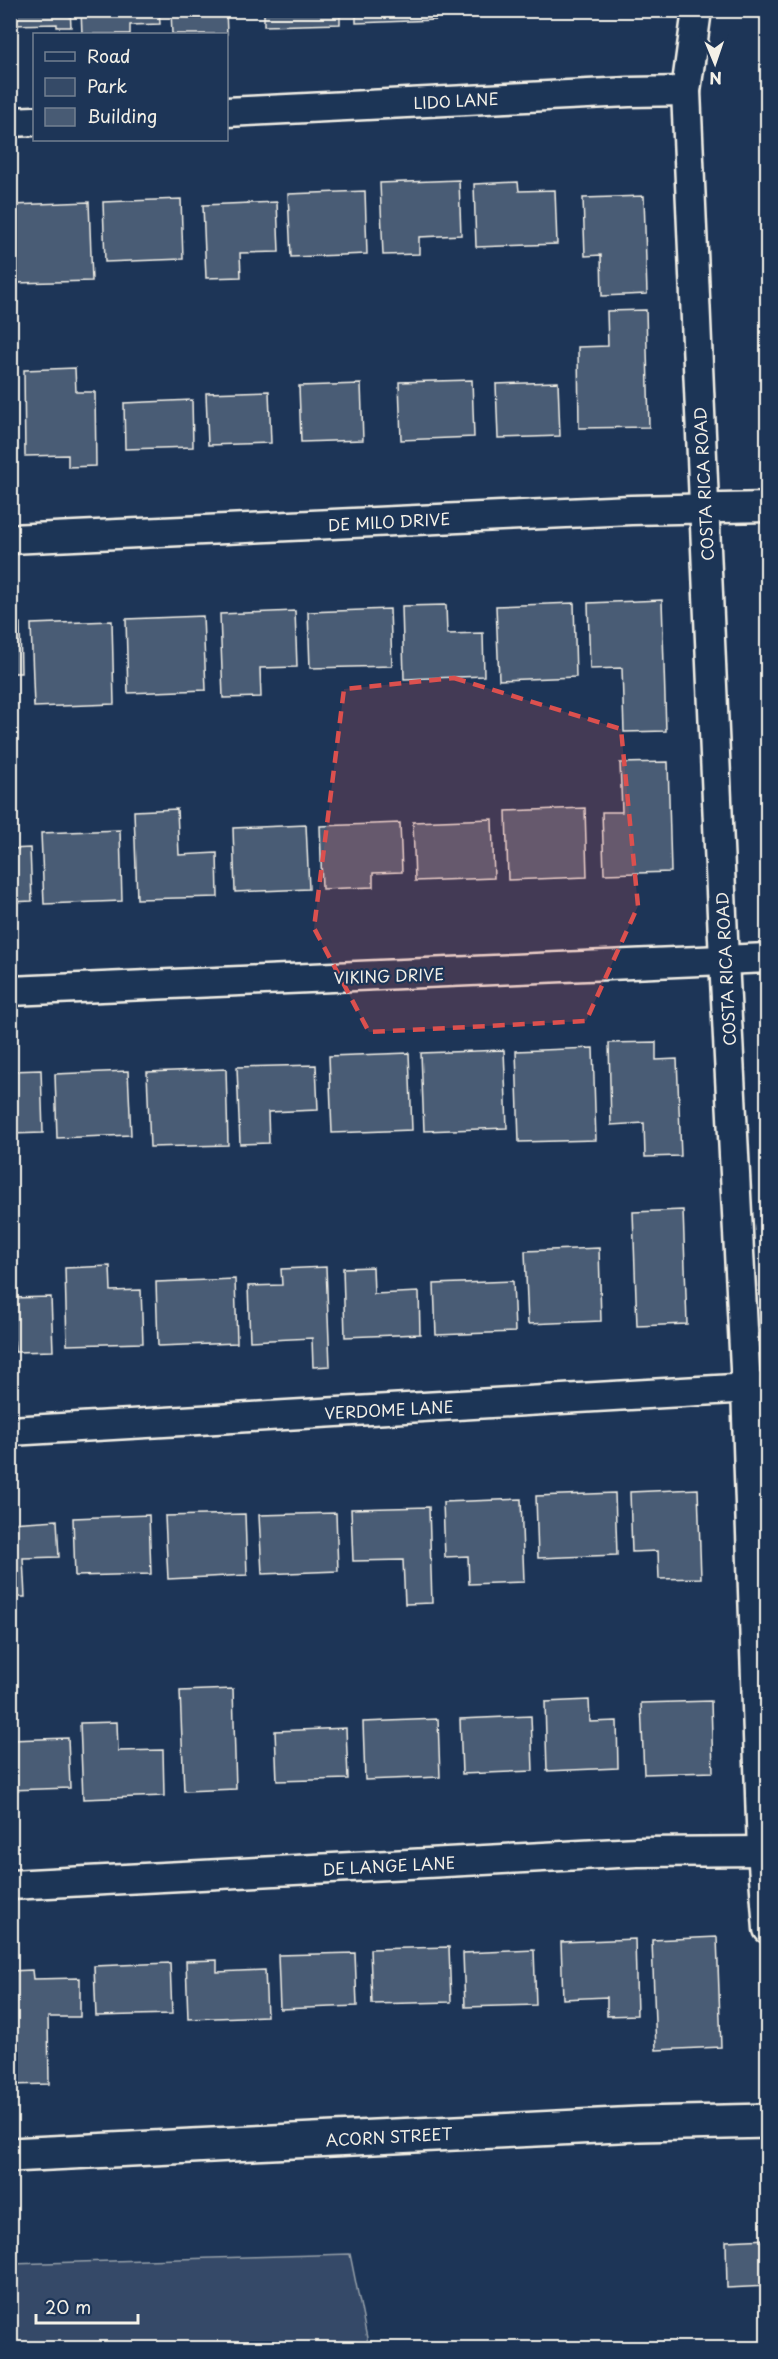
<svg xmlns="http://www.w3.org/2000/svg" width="778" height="2359" font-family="'Playpen Sans',sans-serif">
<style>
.green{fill:#354a67;stroke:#949ea8;stroke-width:1.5}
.building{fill:#485b74;stroke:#f4f1e8;stroke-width:1.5}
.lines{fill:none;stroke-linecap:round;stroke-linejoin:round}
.minor-casing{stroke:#f4f1e8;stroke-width:33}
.tertiary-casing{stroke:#f4f1e8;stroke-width:38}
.minor{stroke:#1d3557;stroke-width:28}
.tertiary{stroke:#1d3557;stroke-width:33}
.marked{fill:#dc504e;fill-opacity:0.2;stroke:#dc504e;stroke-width:4.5;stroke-dasharray:12 8;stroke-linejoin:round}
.labels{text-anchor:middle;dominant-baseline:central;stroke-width:4.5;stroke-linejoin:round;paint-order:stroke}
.street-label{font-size:16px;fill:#f4f1e8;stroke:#1d3557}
</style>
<rect width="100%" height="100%" fill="#1d3557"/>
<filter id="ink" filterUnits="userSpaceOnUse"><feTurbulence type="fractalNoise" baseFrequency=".0167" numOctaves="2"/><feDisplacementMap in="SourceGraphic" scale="12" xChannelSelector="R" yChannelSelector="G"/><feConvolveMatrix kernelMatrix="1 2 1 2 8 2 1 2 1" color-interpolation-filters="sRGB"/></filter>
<g filter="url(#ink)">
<polygon class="green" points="350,2254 369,2348 11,2348 11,2264"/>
<g class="building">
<polygon points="10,10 70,10 71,27 57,27 57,24 11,25"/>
<polygon points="81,10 159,10 160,24 130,25 130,34 82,34"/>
<polygon points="171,10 226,10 227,34 172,34"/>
<polygon points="264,10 340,10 340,24 264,26"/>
<polygon points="356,10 436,10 436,20 356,23"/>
<polygon points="449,10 538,10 538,14 449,17"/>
<polygon points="459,180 461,235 419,237 419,254 383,255 380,183"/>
<polygon points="518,182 519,191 555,190 557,244 476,247 474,184"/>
<polygon points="365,191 367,254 291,257 288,194"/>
<polygon points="644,196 647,294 602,296 601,255 585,256 583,198"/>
<polygon points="181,199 183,259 105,262 103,202"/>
<polygon points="89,202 92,281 15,283 13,205"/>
<polygon points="277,202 279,252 240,253 241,277 206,278 203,205"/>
<polygon points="646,310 649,427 579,428 578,347 608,346 607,311"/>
<polygon points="75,368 76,392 95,392 96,466 68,467 68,455 25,456 24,370"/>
<polygon points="472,380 474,437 401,440 399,382"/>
<polygon points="558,382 560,436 498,438 496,384"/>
<polygon points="361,384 363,440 301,442 299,386"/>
<polygon points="269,391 271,443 208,445 206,393"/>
<polygon points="192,400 193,447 125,449 124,403"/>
<polygon points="662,600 666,731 624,732 622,668 590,669 588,603"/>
<polygon points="574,603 576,677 499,680 496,606"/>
<polygon points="446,605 447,634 483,633 484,676 404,679 402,606"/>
<polygon points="390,609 392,666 310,668 308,612"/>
<polygon points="295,611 297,667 260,668 261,697 223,698 220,614"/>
<polygon points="203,616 206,690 128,693 126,619"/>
<polygon points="112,621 114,704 34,707 31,624"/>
<polygon points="20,623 21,673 10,673 10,624"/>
<polygon points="668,762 671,872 604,874 602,812 622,812 620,763"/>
<polygon points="585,808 587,877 508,880 506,811"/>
<polygon points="177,809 179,855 217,853 218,897 137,899 134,811"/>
<polygon points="492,819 494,878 415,881 413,822"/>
<polygon points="400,823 402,872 373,873 373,887 322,889 320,826"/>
<polygon points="306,825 309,889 235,892 233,828"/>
<polygon points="120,830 122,901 44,904 41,833"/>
<polygon points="30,848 32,901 10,902 10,849"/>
<polygon points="656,1042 656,1060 677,1059 681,1156 645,1157 644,1123 611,1125 609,1043"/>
<polygon points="593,1048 596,1140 519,1142 516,1051"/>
<polygon points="504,1050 507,1128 424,1131 421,1053"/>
<polygon points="409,1053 412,1130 332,1133 329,1056"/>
<polygon points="316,1065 318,1110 268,1112 269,1143 240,1144 237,1067"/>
<polygon points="226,1069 228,1145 150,1147 147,1072"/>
<polygon points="41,1070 43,1133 10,1134 10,1071"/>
<polygon points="128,1071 131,1135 57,1138 55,1074"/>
<polygon points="683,1210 687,1324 637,1326 633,1212"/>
<polygon points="599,1248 601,1321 528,1324 525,1251"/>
<polygon points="110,1266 111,1291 141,1290 143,1343 67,1345 65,1268"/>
<polygon points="326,1267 330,1366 313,1367 312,1338 250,1341 248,1286 282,1285 281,1269"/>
<polygon points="373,1267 374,1294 419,1292 420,1334 345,1337 343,1268"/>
<polygon points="235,1279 237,1343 158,1346 156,1282"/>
<polygon points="513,1281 515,1332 436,1335 434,1284"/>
<polygon points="51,1297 53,1351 15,1352 14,1341 10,1341 10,1298"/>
<polygon points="698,1489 701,1578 659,1579 658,1551 632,1552 630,1492"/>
<polygon points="615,1493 617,1555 538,1558 536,1496"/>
<polygon points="521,1499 524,1582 469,1584 468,1556 445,1557 443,1502"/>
<polygon points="429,1507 432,1603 405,1604 403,1560 353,1561 351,1509"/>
<polygon points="336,1513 338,1571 262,1574 259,1515"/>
<polygon points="245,1514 247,1575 168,1579 165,1516"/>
<polygon points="149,1515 151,1574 75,1576 73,1518"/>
<polygon points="57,1520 59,1557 23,1558 25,1597 10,1597 10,1523"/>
<polygon points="233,1689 236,1789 184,1791 180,1691"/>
<polygon points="589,1700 590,1722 617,1721 618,1768 547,1771 545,1702"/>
<polygon points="711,1701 713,1772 644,1774 641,1703"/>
<polygon points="531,1716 533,1771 462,1774 460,1719"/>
<polygon points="438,1719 440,1777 365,1780 363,1722"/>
<polygon points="117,1722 118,1751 163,1750 164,1796 83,1799 80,1723"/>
<polygon points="346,1728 348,1779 277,1781 275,1731"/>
<polygon points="68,1738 70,1788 10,1790 10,1740"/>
<polygon points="717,1937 721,2047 656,2050 652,1940"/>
<polygon points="635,1939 637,2015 607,2016 607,1997 563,1999 561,1942"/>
<polygon points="449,1947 451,2002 372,2004 370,1949"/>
<polygon points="534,1950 536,2005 465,2007 463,1953"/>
<polygon points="355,1953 357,2006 280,2009 278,1955"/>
<polygon points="217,1960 217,1972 265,1970 267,2016 188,2019 186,1961"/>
<polygon points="170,1963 172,2014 96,2016 94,1966"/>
<polygon points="32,1970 33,1979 80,1978 80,2017 48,2017 49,2084 10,2085 10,1971"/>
<polygon points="768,2239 768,2286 727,2288 726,2241"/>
</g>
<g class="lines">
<defs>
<g id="minor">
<polyline points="697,10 686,91 724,960 746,1388 762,1851 768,1929"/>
<polyline points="226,112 629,92 686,91"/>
<polyline points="10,122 34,121"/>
<polyline points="10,539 631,510 768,507"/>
<polyline points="10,991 768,958"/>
<polyline points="10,1431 768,1387"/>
<polyline points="10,1885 637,1852 768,1851"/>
</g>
<polyline id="tertiary" points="10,2155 639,2124 768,2121"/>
</defs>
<use href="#minor" class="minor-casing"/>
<use href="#tertiary" class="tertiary-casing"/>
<use href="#minor" class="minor"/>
<use href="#tertiary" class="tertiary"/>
</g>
</g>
<path class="marked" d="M 454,678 L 621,729 L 638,906 L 586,1021 L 369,1032 L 314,928 L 344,689 Z"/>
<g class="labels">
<g class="street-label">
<text transform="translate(456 100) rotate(-3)">LIDO LANE</text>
<text transform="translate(703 484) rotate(-93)">COSTA RICA ROAD</text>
<text transform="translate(389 521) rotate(-3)">DE MILO DRIVE</text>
<text transform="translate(725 969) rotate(-93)">COSTA RICA ROAD</text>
<text transform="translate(389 975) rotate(-2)">VIKING DRIVE</text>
<text transform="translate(389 1409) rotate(-3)">VERDOME LANE</text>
<text transform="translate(389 1865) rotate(-3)">DE LANGE LANE</text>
<text transform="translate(389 2136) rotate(-3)">ACORN STREET</text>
</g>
</g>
<rect width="778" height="2359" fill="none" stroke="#1d3557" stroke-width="36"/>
<rect x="18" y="18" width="742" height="2323" fill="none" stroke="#f4f1e8" stroke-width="2" filter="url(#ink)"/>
<rect x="33" y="33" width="195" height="108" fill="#1d3557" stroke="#738091" stroke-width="1.5"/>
<rect x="45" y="52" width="30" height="9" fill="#1d3557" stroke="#738091" stroke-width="1.5"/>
<text x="87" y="63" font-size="18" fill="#f4f1e8">Road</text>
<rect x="45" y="78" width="30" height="18" fill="#354a67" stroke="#738091" stroke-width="1.5"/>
<text x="87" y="93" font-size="18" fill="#f4f1e8">Park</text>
<rect x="45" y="108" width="30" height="18" fill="#485b74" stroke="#738091" stroke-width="1.5"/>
<text x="87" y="123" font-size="18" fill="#f4f1e8">Building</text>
<g transform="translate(715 63) rotate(178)" stroke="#1d3557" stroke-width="4.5" paint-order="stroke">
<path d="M0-4.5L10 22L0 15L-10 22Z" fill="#f4f1e8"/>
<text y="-9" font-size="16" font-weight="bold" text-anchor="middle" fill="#f4f1e8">N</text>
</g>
<path d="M36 2314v9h102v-9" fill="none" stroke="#f4f1e8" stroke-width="3"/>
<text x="45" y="2314" font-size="18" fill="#f4f1e8" stroke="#1d3557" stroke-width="4.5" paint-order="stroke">20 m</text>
</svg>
